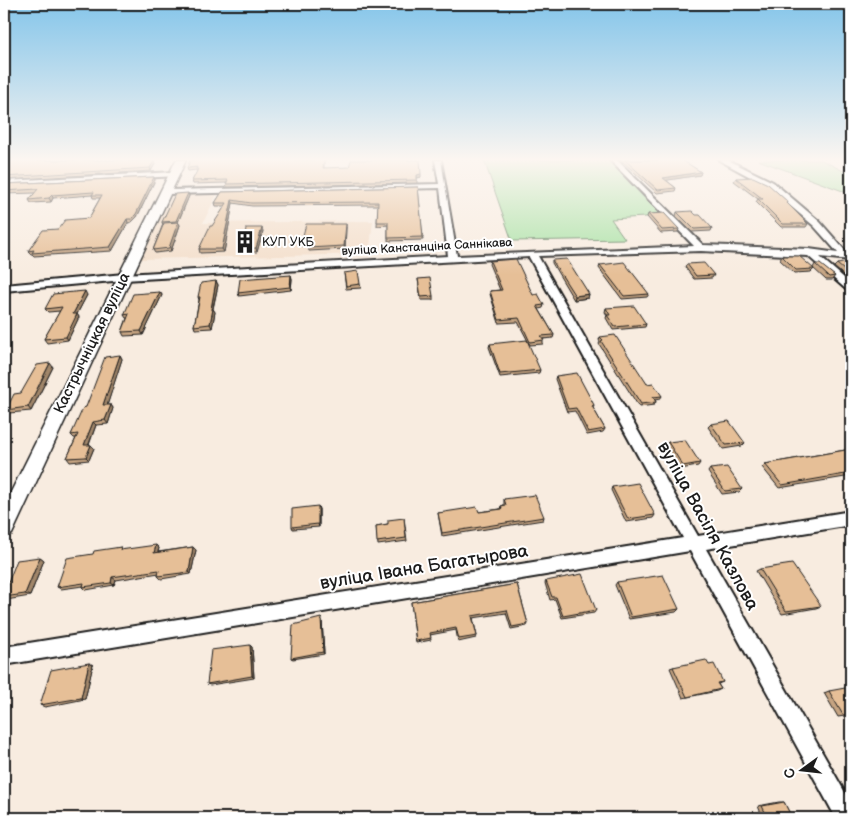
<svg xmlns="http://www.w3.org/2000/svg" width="855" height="822" font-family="'Balsamiq Sans',sans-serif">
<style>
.built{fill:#f3deca}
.green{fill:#aae2a6;stroke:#637f61}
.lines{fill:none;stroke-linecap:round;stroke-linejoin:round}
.street-casing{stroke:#1c1c1c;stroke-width:4}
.secondary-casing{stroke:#1c1c1c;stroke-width:3}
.street{fill:#fff;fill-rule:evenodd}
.secondary{fill:#fff;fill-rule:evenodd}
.wall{fill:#c6a482;stroke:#1c1c1c}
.shaded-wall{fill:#a1866a;stroke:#1c1c1c}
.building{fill:#e6bf97;stroke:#1c1c1c}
.labels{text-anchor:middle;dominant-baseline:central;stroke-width:4;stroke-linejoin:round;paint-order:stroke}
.far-poi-label{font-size:12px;fill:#1c1c1c;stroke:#fff;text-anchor:start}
.far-street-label{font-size:12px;fill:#1c1c1c;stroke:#fff}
.street-label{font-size:15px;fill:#1c1c1c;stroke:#fff}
.near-street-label{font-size:18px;fill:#1c1c1c;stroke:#fff}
</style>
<rect width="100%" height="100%" fill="#f8ece0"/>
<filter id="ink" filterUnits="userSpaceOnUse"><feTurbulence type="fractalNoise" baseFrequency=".02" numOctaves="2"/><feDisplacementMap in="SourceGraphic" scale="10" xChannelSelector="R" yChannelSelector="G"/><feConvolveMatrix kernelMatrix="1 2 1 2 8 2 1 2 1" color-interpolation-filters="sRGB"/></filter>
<g filter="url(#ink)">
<polygon class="built" points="217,194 203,223 373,221 369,254 140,259 172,195"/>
<g class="green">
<polygon points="484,160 608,160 662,216 611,219 625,239 512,241"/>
<polygon points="758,160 822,160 851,175 851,194"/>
</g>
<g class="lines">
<defs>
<g id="street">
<polygon points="435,160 441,160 457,256 694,246 610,160 617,160 703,245 809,249 838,253 814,226 767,186 719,160 728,160 773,182 820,222 848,254 851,254 851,260 820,257 851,284 851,292 848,291 808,256 701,251 538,256 698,536 851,511 851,525 706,549 851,803 851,818 836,818 690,551 4,665 4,647 683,538 529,257 124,280 4,291 4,285 124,274 448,256 440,188 166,194 162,192 166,190 439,184"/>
<polygon points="175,172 179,174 178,176 4,185 4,181"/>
</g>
<polygon id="secondary" points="176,160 186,160 12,534 4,537 4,506"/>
</defs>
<use href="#street" class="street-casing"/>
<use href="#secondary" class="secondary-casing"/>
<use href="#street" class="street"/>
<use href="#secondary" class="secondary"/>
</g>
<g class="wall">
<polygon points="4,160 154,161 155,164 151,171 4,180"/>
<polygon points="324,160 324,168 421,177 417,178 417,183 227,187 226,183 193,184 192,181 197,172 196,170 188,171 187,168"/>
<polygon points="621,160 682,160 701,172 700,175 666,180 676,188 675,191 657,193"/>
<polygon points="154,177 155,180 137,217 132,222 128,223 112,251 34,256 32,254 31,254 28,251 58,229 89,218 100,198 93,198 92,195 53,198 51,202 31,203 29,200 35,193 4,194 4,184"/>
<polygon points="736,178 788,202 787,204 808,224 806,227 781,227 756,202 758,199 734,181"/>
<polygon points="418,187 423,240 388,241 388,225 377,226 378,205 252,206 233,203 224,252 200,253 199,249 225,206 216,206 215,203 222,192"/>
<polygon points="188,193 189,196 178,222 180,225 171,251 155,253 153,250 163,224 162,222"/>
<polygon points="677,212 712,228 711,231 692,232 676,216"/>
<polygon points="648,214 679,229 678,232 661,233 647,217"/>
<polygon points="346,227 345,249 309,251 308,246 302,246 301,243"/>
<polygon points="263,231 257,252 245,252 244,249"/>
<polygon points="782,256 814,269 811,272 794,273 780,260"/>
<polygon points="552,260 589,294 588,298 574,300 552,263"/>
<polygon points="490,261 533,295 544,305 543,308 539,309 554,335 553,338 543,339 543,344 530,345 518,322 499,323 490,294 490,291 500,290 489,264"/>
<polygon points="687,264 714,275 712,278 694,279 685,267"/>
<polygon points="815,264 835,276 832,280 826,280 813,268"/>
<polygon points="837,264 851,270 851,279 848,279 834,267"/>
<polygon points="600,265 649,294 647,297 622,299 599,268"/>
<polygon points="344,273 360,284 361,288 346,289"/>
<polygon points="291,275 292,279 291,290 239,296 238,293"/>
<polygon points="418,279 433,296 433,300 421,300"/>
<polygon points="216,281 218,285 213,309 215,312 212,328 195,329 194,326 199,300 198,297"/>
<polygon points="160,292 162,295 143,335 124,336 122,332 127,318 126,318 124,315"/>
<polygon points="87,295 77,314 79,317 68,340 47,343 44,339 60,311 48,312 45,309"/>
<polygon points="606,308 646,324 645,327 613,330 606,318 607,315 605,312"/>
<polygon points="600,337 647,384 662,396 660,399 655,400 656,402 654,405 639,407 599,344 600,342 599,340"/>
<polygon points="490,344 540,370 539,373 500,377 489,347"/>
<polygon points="120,355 122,359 107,405 111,405 113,408 108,424 96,425 89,445 91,445 94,448 89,460 70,462 67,458 76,438 74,438 71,435 86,407"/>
<polygon points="53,367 31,411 9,413 6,410 21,393"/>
<polygon points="556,376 594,405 593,408 605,429 603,432 587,435 575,411 567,412 555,379"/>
<polygon points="711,424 745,443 742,446 723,449 708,427"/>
<polygon points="668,442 700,463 698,466 680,469 666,445"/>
<polygon points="851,444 851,476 779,488 762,467 765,464 851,449 849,446"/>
<polygon points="710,469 742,489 739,492 722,494 708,472"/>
<polygon points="612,487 655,515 653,518 626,522 611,490"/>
<polygon points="504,499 544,517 543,520 442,536 438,513 479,512 500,509 501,506 504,505"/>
<polygon points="319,509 319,527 293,529 292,527"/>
<polygon points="404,518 407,541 378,545 376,526 388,524"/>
<polygon points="121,547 123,550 159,548 158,552 193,547 196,550 191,574 161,579 158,576 159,573 116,580 114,585 86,590 83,587 83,586 61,589 57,587 93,554"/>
<polygon points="40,557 44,560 30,596 6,600 4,598 4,593"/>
<polygon points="760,569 821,606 816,608 782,614 756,571"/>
<polygon points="546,581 596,610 594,613 562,618 555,599 550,600 545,583"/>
<polygon points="617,582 679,609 676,612 629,619 615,585"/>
<polygon points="517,584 528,624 527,626 511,629 506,613 473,618 477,636 476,638 458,642 456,630 430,635 431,640 416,643 411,602"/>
<polygon points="321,618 322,620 324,654 293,659 291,658"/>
<polygon points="252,647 254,678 210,685 207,684"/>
<polygon points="89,663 93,665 85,699 45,707 40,705"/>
<polygon points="709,665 723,682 718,684 721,689 717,691 683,698 670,668 673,667"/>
<polygon points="829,691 851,698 851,715 838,717 824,693"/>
<polygon points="851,764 851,772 847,765"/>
<polygon points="779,802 784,802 792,818 763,818 758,806"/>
</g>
<g class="shaded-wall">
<polygon points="154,161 155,164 151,171 150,168"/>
<polygon points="701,172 700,175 662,181 663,178"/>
<polygon points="421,174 421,177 417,178 417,175"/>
<polygon points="154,177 155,180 137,217 132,222 131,219"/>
<polygon points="188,193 189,196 178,222 180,225 171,251 162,222"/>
<polygon points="52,195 53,198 51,202 49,198"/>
<polygon points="232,200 233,203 224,252 222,249"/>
<polygon points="127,219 128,223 112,251 110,247"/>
<polygon points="346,224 346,227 345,249 344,246"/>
<polygon points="262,228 263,231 257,252 256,248"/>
<polygon points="291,275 292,279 291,290 290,287"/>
<polygon points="216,281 218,285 212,312 211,309"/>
<polygon points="85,291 87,295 77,314 79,317 68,340 66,337 73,314"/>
<polygon points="160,292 162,295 143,335 141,331"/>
<polygon points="589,294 588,298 574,300 575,296"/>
<polygon points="213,309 215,312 212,328 210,324"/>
<polygon points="120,355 122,359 106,409 103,405"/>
<polygon points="50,363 53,367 31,411 28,407"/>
<polygon points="111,405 113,408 108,424 105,420"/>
<polygon points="93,422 96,425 87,449 84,445"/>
<polygon points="91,445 94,448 89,460 86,457"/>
<polygon points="318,506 319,509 319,527 318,524"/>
<polygon points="156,545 159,548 157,555 154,553"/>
<polygon points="193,547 196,550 191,574 189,572"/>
<polygon points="40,557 44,560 30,596 25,594"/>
<polygon points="112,577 116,580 114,585 111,583"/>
<polygon points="321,618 322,620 324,654 323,652"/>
<polygon points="250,645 252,647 254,678 252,676"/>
<polygon points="89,663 93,665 85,699 81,698"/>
</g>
<g class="building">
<polygon points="4,160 129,160 128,161 154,161 150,168 4,177"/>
<polygon points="190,160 324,160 323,168 349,167 351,160 420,160 421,174 417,175 417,180 226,184 228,180 192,181 198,169 196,169 197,167 187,168"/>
<polygon points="625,160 682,160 701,172 663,178 676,188 658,190"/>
<polygon points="154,177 136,214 131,219 127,219 110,247 32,253 34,250 28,251 43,230 58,229 65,220 89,218 102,195 92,195 94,192 52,195 49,198 29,200 38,189 4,191 4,184"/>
<polygon points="753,177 768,184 788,202 786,202 808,224 783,224 758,199 763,199 736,178"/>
<polygon points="418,187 423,237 388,238 388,222 377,222 378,202 251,203 232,200 222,249 199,249 210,226 212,226 227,203 215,203 222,192"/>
<polygon points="188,193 176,221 162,222 175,194"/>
<polygon points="692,211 696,215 700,215 712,228 694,229 677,212"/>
<polygon points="664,213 679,229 662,230 648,214"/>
<polygon points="178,222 169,248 153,250 164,223"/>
<polygon points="306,224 346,224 344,246 308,248 309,243 301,243"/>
<polygon points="246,228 262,228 256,248 244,249"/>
<polygon points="782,256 799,256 814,269 796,270"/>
<polygon points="516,259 533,295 538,294 544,305 537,306 554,335 541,336 544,340 530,342 519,318 499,320 490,291 502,290 490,261"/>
<polygon points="567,259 589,294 575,296 552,260"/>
<polygon points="624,262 649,294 624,296 600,265"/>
<polygon points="704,263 714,275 696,276 687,264"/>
<polygon points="843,263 851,270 851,276 837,264"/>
<polygon points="815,264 820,264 835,276 829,277"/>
<polygon points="358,271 360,284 346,286 344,273"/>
<polygon points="291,275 290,287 238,293 240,279"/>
<polygon points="430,278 433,296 421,297 418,279"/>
<polygon points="216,281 211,309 213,309 210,324 194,326 200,297 198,297 201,283"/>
<polygon points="85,291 73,314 77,314 66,337 44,339 62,307 45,309 53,294"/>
<polygon points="160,292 141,331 122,332 129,314 124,315 133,294"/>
<polygon points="634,306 646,324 615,327 607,315 610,315 606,308"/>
<polygon points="615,335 647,384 653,383 662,396 653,397 656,402 641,404 601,341 603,340 600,337"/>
<polygon points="527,340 540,370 500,374 490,344"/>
<polygon points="120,355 103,405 111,405 105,420 93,422 84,445 91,445 86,457 67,458 78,434 71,435 83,408 86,407 105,357"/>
<polygon points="50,363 28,407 6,410 14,394 21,393 37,365"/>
<polygon points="577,373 594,405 592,406 605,429 588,432 576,408 568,409 556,376"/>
<polygon points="729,421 745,443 726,445 711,424"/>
<polygon points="685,440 700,463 683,466 668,442"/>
<polygon points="851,449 851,473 782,485 765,464"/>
<polygon points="727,467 742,489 725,491 710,469"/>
<polygon points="638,483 655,515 628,519 612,487"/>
<polygon points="535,495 544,517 442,533 438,513 477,507 479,512 502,509 501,506 506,505 504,499"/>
<polygon points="318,506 318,524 292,527 292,509"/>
<polygon points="404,518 406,538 377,542 376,526 388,524 388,520"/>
<polygon points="156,545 154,553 193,547 189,572 158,576 159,570 112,577 111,583 83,587 84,583 57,587 67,558 93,554 94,551 121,547 120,550"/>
<polygon points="40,557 25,594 4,597 4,593 17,560"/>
<polygon points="792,564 821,606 786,611 760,569"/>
<polygon points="582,574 596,610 563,616 556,597 552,597 546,581"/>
<polygon points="663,575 679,609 631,617 617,582"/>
<polygon points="517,584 528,624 512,627 507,610 472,616 477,636 459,639 456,628 430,633 431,638 416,641 411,602"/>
<polygon points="321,618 323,652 291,658 293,625"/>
<polygon points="250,645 252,676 207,684 211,650"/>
<polygon points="706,660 709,665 714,664 723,682 717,683 721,689 687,697 673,667"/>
<polygon points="89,663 81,698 40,705 51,670"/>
<polygon points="845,688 851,698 851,714 843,715 829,691"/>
<polygon points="784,802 792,818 768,818 762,806"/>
</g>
</g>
<linearGradient id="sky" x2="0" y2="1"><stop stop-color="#84c5ea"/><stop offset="0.58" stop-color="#fcf6f1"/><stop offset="1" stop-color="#fcf6f1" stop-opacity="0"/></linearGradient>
<rect width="855" height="275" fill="url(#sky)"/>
<defs>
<symbol id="building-bare" viewBox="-9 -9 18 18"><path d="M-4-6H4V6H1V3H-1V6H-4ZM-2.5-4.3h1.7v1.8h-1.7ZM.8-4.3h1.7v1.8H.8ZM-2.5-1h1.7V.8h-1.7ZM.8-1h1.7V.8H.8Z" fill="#1c1c1c" stroke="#fff" stroke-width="2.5" paint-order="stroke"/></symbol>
</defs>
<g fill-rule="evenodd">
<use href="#building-bare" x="229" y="226" width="32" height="32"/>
</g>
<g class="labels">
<g class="far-poi-label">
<text x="262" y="242">КУП УКБ</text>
</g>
<g class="far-street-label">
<text transform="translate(427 247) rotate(-3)">вуліца Канстанціна Саннікава</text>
</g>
<g class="street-label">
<text transform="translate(92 343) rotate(-64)">Кастрычніцкая вуліца</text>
</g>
<g class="near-street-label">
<text transform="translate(708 526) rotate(61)">вуліца Васіля Казлова</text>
<text transform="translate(424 567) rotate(-9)">вуліца Івана Багатырова</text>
</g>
</g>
<rect width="855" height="822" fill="none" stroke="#fff" stroke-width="20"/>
<rect x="10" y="10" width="835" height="802" fill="none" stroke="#1c1c1c" stroke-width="2" filter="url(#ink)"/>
<g transform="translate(802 770) rotate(255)" stroke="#ffffff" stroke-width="4" paint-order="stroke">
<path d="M0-4L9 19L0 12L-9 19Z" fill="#1c1c1c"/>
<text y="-8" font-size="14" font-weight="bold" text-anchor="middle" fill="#1c1c1c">С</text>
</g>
</svg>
